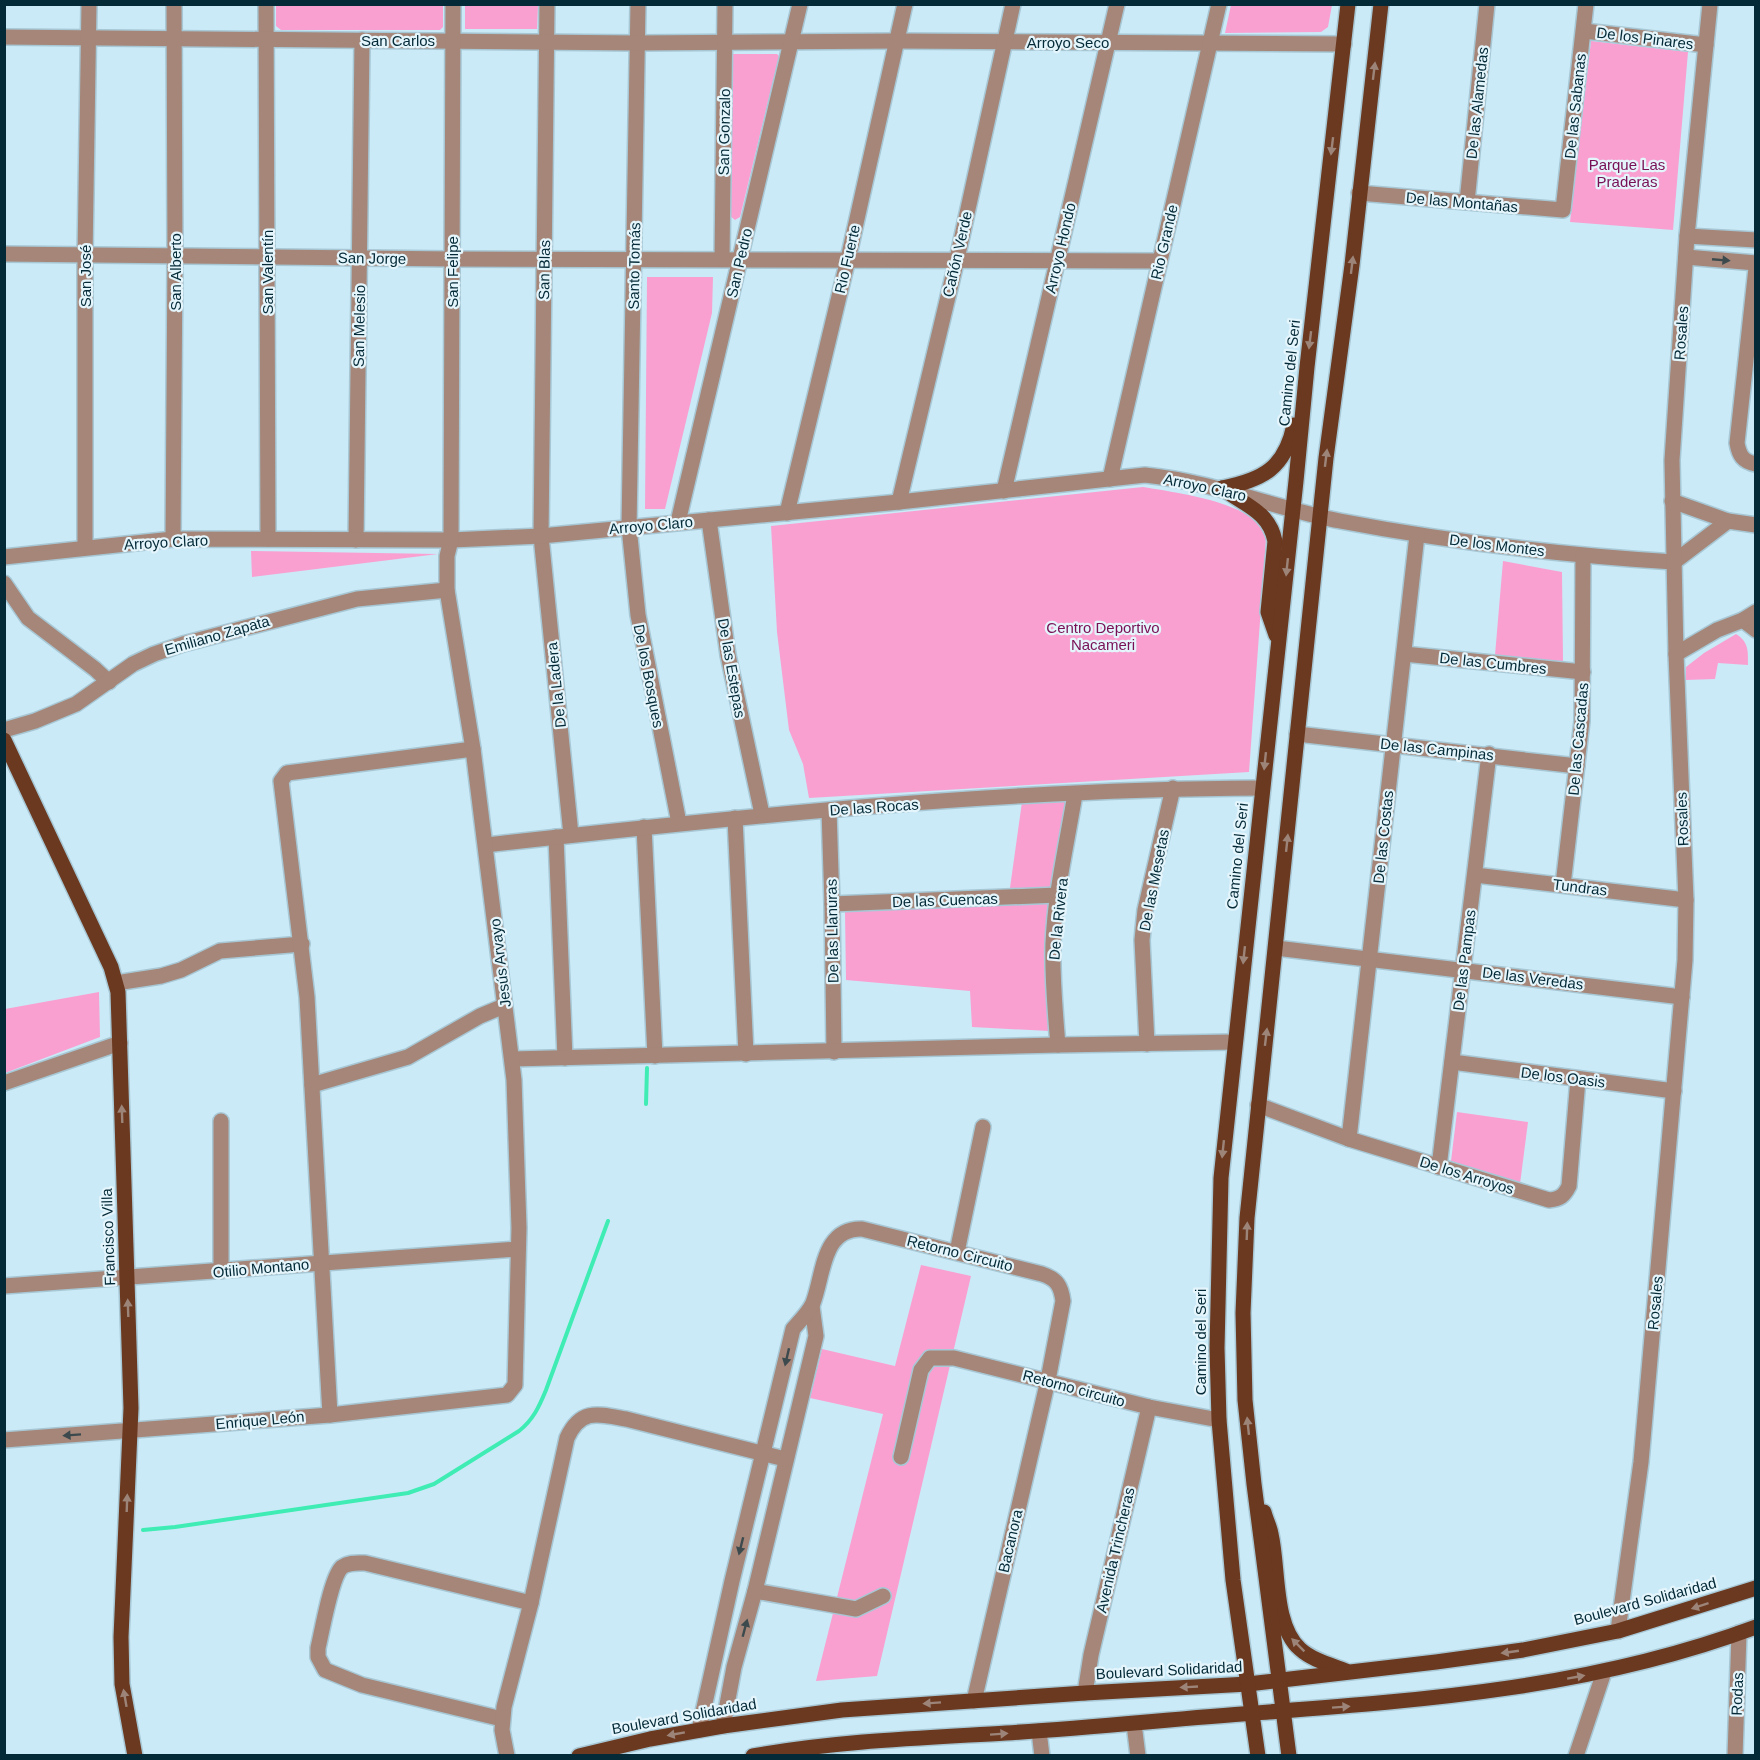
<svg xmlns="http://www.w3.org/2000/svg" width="1760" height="1760" font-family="Arial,sans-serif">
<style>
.green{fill:#f9a0d1}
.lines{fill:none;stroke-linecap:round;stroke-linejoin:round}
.stream{stroke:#3fecb4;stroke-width:4}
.minor-casing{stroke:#a7c7d5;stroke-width:18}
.major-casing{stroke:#a7c7d5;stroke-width:18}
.minor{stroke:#a58678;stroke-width:15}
.major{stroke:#6b3920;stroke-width:15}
.oneway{fill:#9c8478}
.oneway2{fill:#3c4a4e}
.labels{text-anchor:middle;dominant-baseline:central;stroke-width:4.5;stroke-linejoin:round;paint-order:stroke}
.street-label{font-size:15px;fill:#042a37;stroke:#e5f5fc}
.park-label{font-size:15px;fill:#781055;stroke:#e5f5fc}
</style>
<rect width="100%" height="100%" fill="#cbeaf8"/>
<g class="green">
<polygon points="276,5 443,5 443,27 440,30 281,30 276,26"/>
<polygon points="465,5 538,5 537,29 465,29"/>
<polygon points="1231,5 1231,4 1332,5 1328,27 1321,32 1225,33"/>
<polygon points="1591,41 1688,52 1673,230 1570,222"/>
<polygon points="733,54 777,54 779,56 740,217 735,220 730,216"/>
<polygon points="647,277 713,277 712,313 665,509 645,509"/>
<path d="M 1143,487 C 1173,492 1225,499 1250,517 C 1258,522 1263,531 1266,539 L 1249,772 L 809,798 L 803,764 L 789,730 L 777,632 L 771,526 Z"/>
<polygon points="251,551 438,554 252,577"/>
<polygon points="1503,561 1562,572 1563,662 1495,655"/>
<path d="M 1736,634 C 1749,642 1748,651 1748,665 L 1718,663 L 1715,679 L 1686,680 L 1686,667 L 1704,653 Z"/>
<polygon points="1070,798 1045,951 1049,1031 972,1027 970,991 846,980 845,912 1008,902 1022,802"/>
<polygon points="99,992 100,1037 5,1073 5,1009"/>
<polygon points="1457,1112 1528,1122 1520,1184 1451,1161"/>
<polygon points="921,1265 971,1276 877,1676 816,1681 883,1414 810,1398 822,1349 895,1366"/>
</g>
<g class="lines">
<g class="stream">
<polyline points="646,1104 647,1068"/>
<path d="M 143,1530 L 175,1527 L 408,1493 L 434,1484 L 519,1431 C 533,1420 539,1407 546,1390 L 608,1221"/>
</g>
<defs>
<g id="minor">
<polyline points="266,4 268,539"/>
<polyline points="547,4 541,536 571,835"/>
<polyline points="638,4 629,527 638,615 679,823"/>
<polyline points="1584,31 1706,45"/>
<polyline points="4,37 637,43 897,41 1344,44"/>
<polyline points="1359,193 1563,210 1586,4"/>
<polyline points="1467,202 1487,4"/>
<polyline points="1687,236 1756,240"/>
<polyline points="4,254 452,259 1160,261"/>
<polyline points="1686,257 1756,263"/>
<polyline points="722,259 725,4"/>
<path d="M 1756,268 L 1737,443 C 1739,455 1743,462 1756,464"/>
<polyline points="1110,479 1219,4"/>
<polyline points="1004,491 1117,4"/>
<polyline points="1672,501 1728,521 1756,525"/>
<polyline points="899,502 957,259 1013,4"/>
<polyline points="787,513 848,259 905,4"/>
<polyline points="709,520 728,655 762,814"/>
<polyline points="678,522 800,4"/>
<polyline points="173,539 175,256 174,4"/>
<polyline points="356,540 362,40"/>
<polyline points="85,547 85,256 89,4"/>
<path d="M 4,557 L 173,539 L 451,540 L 541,536 L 899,502 L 1145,475 C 1215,482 1273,508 1340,521 C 1450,542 1562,555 1674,562 L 1728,521"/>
<polyline points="4,583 28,618 95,669 109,682"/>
<polyline points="1743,620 1756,630"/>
<polyline points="1404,654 1583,672"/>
<polyline points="1676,654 1717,630 1743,620 1756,612"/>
<polyline points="4,730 35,721 76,704 133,664 154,654 183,644 357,599 447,590"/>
<polyline points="1297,734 1577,766"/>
<polyline points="829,810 832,904 834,1052"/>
<polyline points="735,818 746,1054"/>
<polyline points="644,827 655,1056"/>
<polyline points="556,837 565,1058"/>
<path d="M 486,845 C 744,816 1003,789 1262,788"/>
<polyline points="1475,875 1686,900"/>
<polyline points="1563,885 1582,721 1583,556"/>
<polyline points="832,904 1058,895"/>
<polyline points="1276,948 1682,997"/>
<polyline points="116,983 161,976 181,970 220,951 302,944"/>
<polyline points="1147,1044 1142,940 1145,910 1173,788"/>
<path d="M 1058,1045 C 1055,1011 1052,978 1053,944 C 1055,893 1067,843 1075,794"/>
<polyline points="512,1059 1058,1045 1234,1042"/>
<polyline points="1452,1062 1674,1091"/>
<polyline points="4,1083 120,1043"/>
<polyline points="312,1085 408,1057 480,1016 504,1006"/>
<path d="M 1258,1105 L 1349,1139 L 1549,1200 C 1560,1199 1564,1196 1569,1186 L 1578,1079"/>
<polyline points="221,1121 221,1271"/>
<polyline points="1349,1139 1417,535"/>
<polyline points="1439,1167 1489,754"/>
<polyline points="957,1252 983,1127"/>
<polyline points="4,1286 518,1249"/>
<polyline points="330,1415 307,997 281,781 287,773 473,749"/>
<polyline points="4,1440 330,1415 507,1395 515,1385 519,1228 514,1080 473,749 447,590 447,556 451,540 453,4"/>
<polyline points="901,1457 921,1370 930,1358 954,1358 1149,1407 1219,1420"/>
<polyline points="755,1591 856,1609 883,1596"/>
<polyline points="1618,1631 1641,1462 1685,960 1686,900 1676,654 1672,460 1687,236 1710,4"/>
<polyline points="1085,1693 1091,1655 1149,1407"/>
<path d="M 502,1719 L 362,1685 L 325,1670 L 318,1657 L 318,1648 C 322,1632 331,1577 342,1567 C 349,1562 357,1563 365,1563 L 531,1603"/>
<polyline points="1134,1724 1138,1756"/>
<polyline points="723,1726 734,1667 755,1591 816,1336 812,1306"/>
<path d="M 699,1730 L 732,1581 L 793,1329 C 800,1321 809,1312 813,1303 C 824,1274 822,1228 862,1229 L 1042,1274 C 1057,1279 1061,1286 1063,1301 L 1048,1380 L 974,1701"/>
<polyline points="1039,1731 1042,1756"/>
<path d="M 507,1756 L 502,1730 L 504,1707 L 531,1603 L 567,1438 C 581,1408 598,1414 626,1419 L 785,1459"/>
<polyline points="1576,1756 1604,1672"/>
<polyline points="1735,1756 1739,1633"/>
</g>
<g id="major">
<path d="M 1222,488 C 1244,505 1269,511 1275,541 L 1268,612 L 1276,635"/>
<path d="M 1222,488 C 1263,480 1285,468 1294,425"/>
<polyline points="4,740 111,967 118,992 131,1408 121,1637 122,1684 135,1756"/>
<path d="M 1264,1512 C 1266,1520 1270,1527 1271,1534 C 1279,1568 1273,1625 1300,1649 C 1312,1660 1331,1665 1346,1671"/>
<polyline points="579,1756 650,1739 723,1726 842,1710 1085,1693 1248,1684 1436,1662 1523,1650 1618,1631 1756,1588"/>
<path d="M 753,1756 C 836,1741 922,1738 1006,1733 C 1090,1728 1172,1719 1255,1713 C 1427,1700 1592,1688 1756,1627"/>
<polyline points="1258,1756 1233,1580 1219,1420 1217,1348 1221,1178 1296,481 1307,367 1348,4"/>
<polyline points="1289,1756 1254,1484 1245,1400 1243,1313 1247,1218 1326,458 1352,265 1381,4"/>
</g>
</defs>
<use href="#minor" class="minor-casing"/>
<use href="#major" class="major-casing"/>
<use href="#minor" class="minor"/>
<use href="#major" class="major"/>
</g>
<defs><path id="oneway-solid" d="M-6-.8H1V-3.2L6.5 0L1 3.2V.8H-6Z" transform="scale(1.5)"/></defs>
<g class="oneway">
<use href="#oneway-solid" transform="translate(1374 71) rotate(-83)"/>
<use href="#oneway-solid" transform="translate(1332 146) rotate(97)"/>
<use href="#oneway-solid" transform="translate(1352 265) rotate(-83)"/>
<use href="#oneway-solid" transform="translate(1310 340) rotate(97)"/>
<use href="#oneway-solid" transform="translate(1326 458) rotate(-83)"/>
<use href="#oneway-solid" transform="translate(1287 567) rotate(96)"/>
<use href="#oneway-solid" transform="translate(1265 761) rotate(96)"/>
<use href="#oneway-solid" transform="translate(1287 843) rotate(-84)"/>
<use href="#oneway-solid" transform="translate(1244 955) rotate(96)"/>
<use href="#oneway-solid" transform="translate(1266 1037) rotate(-83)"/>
<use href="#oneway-solid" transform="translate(122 1114) rotate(-92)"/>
<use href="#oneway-solid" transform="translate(1223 1149) rotate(96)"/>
<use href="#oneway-solid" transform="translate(1247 1231) rotate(-88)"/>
<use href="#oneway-solid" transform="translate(128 1308) rotate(-92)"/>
<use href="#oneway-solid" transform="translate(1248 1426) rotate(-96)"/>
<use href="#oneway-solid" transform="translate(127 1503) rotate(-88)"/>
<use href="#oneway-solid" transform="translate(1700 1606) rotate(162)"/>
<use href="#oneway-solid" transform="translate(1298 1645) rotate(-135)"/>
<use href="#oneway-solid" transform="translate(1510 1652) rotate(172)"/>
<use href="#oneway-solid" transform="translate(1576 1677) rotate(-10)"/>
<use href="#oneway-solid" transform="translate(1189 1687) rotate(177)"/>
<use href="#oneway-solid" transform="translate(125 1698) rotate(-100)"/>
<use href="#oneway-solid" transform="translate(932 1703) rotate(176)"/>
<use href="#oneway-solid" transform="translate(1341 1707) rotate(-4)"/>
<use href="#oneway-solid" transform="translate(676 1734) rotate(170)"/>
<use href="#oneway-solid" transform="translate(999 1734) rotate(-4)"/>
</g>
<g class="oneway2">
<use href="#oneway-solid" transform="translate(1721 260) rotate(5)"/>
<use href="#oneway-solid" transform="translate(787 1357) rotate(103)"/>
<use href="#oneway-solid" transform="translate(72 1435) rotate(176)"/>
<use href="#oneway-solid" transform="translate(741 1546) rotate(104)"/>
<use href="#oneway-solid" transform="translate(745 1628) rotate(-75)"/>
</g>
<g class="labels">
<g class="street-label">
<text transform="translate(1645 38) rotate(7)">De los Pinares</text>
<text x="398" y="40">San Carlos</text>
<text x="1068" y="42">Arroyo Seco</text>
<text transform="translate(1477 103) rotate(-84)">De las Alamedas</text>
<text transform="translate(1575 106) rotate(-84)">De las Sabanas</text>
<text transform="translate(724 132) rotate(-89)">San Gonzalo</text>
<text transform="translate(1462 202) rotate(5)">De las Montañas</text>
<text transform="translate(1164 242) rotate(-77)">Rio Grande</text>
<text transform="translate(1060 248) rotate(-77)">Arroyo Hondo</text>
<text transform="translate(957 254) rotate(-77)">Cañón Verde</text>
<text transform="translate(372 258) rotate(1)">San Jorge</text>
<text transform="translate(847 259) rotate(-77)">Rio Fuerte</text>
<text transform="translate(739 263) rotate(-77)">San Pedro</text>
<text transform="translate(634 266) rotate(-89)">Santo Tomás</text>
<text transform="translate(544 270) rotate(-89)">San Blas</text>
<text transform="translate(175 272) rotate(-90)">San Alberto</text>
<text transform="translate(267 272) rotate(-90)">San Valentín</text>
<text transform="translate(452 272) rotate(-90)">San Felipe</text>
<text transform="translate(85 276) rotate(-90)">San José</text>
<text transform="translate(359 326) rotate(-89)">San Melesio</text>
<text transform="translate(1681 333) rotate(-86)">Rosales</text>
<text transform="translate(1289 373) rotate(-84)">Camino del Seri</text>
<text transform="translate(1205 487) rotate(12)">Arroyo Claro</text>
<text transform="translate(651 525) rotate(-5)">Arroyo Claro</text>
<text transform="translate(166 542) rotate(-3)">Arroyo Claro</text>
<text transform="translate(1497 545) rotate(7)">De los Montes</text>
<text transform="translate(217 635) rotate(-16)">Emiliano Zapata</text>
<text transform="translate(1493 663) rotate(6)">De las Cumbres</text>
<text transform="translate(732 668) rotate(80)">De las Estepas</text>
<text transform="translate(649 676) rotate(79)">De los Bosques</text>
<text transform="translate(556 685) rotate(-96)">De la Ladera</text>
<text transform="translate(1578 739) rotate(-85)">De las Cascadas</text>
<text transform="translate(1437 749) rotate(6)">De las Campinas</text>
<text transform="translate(874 807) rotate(-4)">De las Rocas</text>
<text transform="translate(1682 819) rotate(-92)">Rosales</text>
<text transform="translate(1383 837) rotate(-84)">De las Costas</text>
<text transform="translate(1237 856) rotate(-84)">Camino del Seri</text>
<text transform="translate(1154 880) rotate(-79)">De las Mesetas</text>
<text transform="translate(1580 887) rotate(7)">Tundras</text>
<text transform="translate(945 900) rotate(-2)">De las Cuencas</text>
<text transform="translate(1058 919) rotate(-84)">De la Rivera</text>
<text transform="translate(832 931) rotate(-91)">De las Llanuras</text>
<text transform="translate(1464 960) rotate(-83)">De las Pampas</text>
<text transform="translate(500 963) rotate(-97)">Jesús Arvayo</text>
<text transform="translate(1533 978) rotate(7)">De las Veredas</text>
<text transform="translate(1563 1077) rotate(7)">De los Oasis</text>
<text transform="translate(1467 1175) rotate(17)">De los Arroyos</text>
<text transform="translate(108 1237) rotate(-92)">Francisco Villa</text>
<text transform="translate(960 1253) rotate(14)">Retorno Circuito</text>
<text transform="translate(261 1268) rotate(-5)">Otilio Montano</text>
<text transform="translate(1655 1303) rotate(-85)">Rosales</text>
<text transform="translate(1200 1342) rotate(-90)">Camino del Seri</text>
<text transform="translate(1074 1388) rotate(15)">Retorno circuito</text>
<text transform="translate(260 1420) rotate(-5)">Enrique León</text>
<text transform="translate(1010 1541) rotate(-77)">Bacanora</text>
<text transform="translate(1115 1550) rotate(-77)">Avenida Trincheras</text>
<text transform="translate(1645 1601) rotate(-15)">Boulevard Solidaridad</text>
<text transform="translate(1169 1670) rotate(-3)">Boulevard Solidaridad</text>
<text transform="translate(1737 1694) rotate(-88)">Rodas</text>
<text transform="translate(684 1716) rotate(-10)">Boulevard Solidaridad</text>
</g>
<g class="park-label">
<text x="1627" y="164">Parque Las<tspan x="1627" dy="17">Praderas</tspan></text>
<text x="1103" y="627">Centro Deportivo<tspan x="1103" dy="17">Nacameri</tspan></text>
</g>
</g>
<rect width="1760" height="1760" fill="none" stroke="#042a37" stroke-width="12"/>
</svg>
